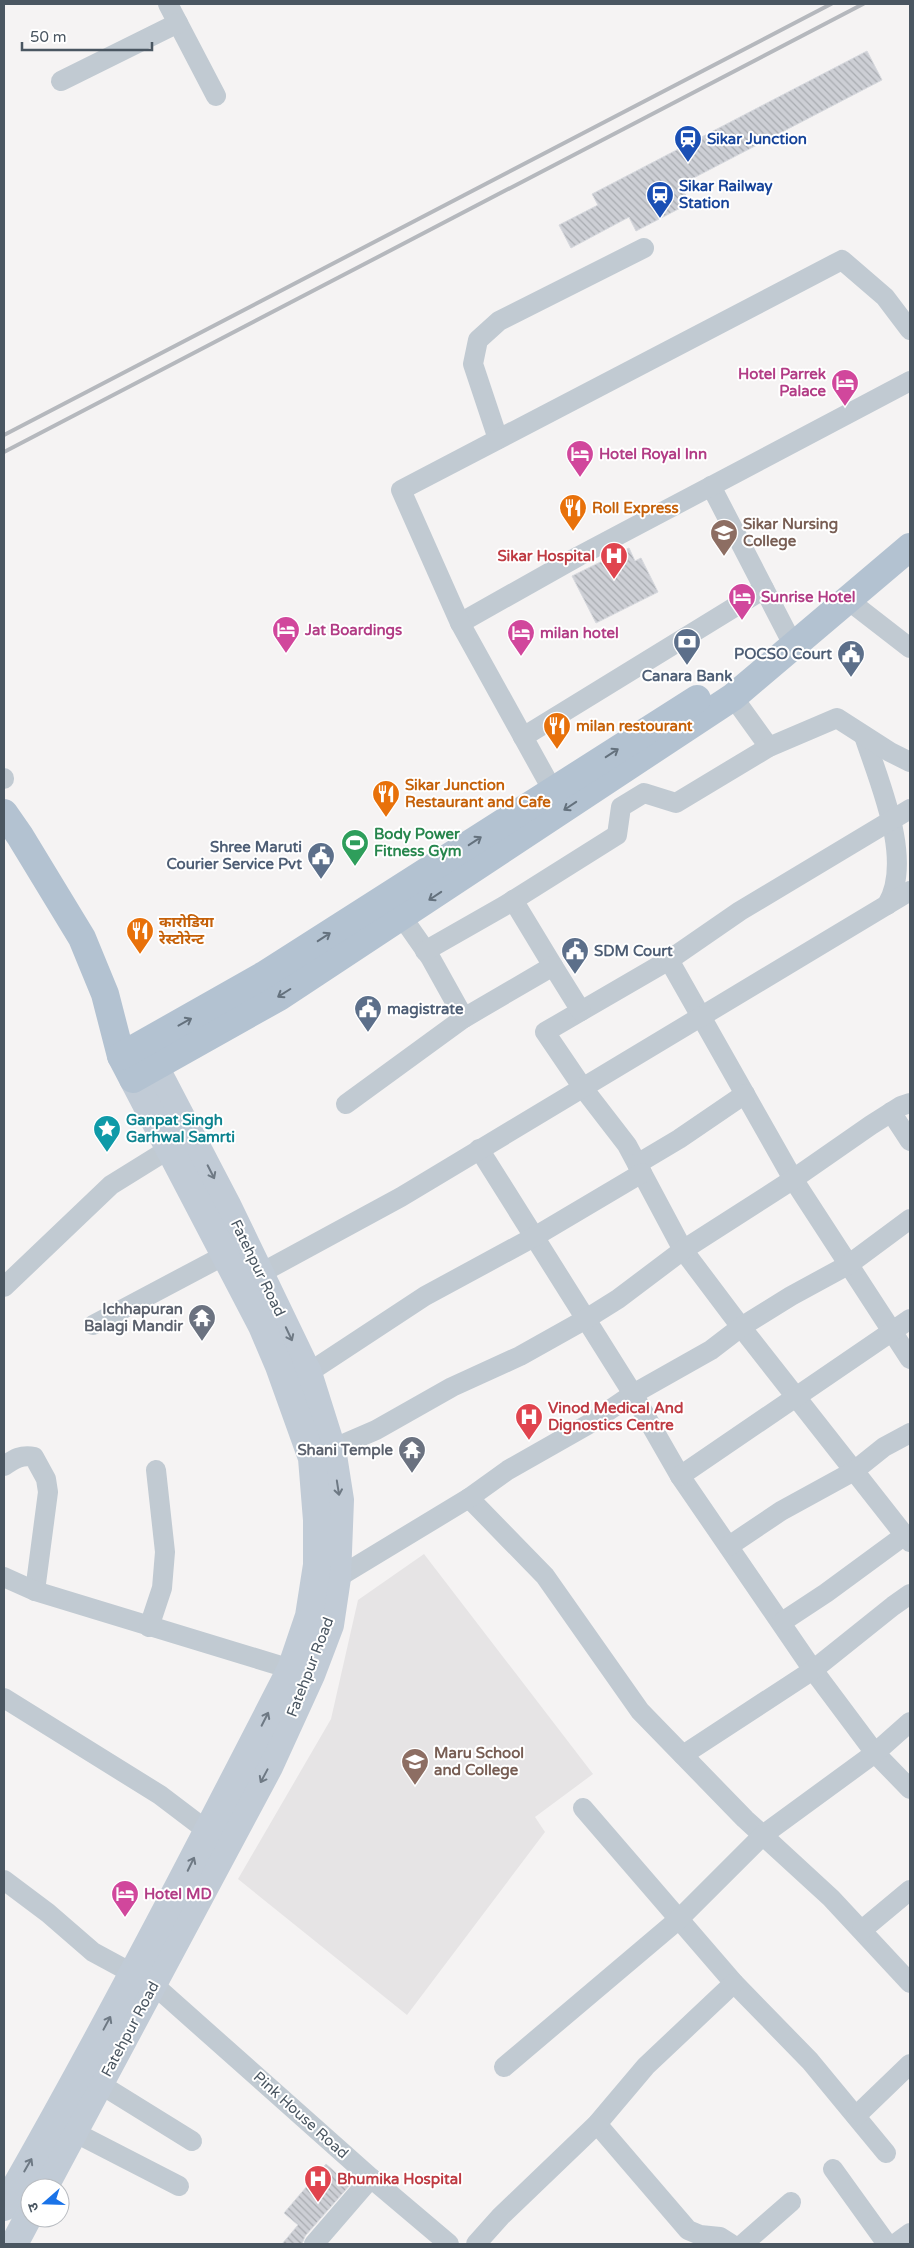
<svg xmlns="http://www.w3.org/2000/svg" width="914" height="2248" font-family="'Varela Round','Noto Sans Devanagari',sans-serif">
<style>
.education{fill:#e6e4e5}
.building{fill:url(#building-back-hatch);stroke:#d7d9de}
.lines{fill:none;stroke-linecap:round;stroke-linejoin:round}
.street{stroke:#c1cad2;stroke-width:20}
.secondary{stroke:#c1cbd6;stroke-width:28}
.primary{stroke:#b3c2d1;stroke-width:28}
.rail{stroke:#b5b8bd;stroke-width:4}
.oneway{stroke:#64717d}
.oneway2{stroke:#6e7984}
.labels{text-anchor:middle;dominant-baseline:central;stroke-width:4;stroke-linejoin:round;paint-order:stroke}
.transit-label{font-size:15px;font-weight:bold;fill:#164399;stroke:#fff;text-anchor:start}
.hotel-label{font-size:15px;font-weight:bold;fill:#b23c85;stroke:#fff;text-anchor:start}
.food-label{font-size:15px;font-weight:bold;fill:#c56008;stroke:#fff;text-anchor:start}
.education-label{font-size:15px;font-weight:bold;fill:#785e54;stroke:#fff;text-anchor:start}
.health-label{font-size:15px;font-weight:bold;fill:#be3a42;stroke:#fff;text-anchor:start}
.service-label{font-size:15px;font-weight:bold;fill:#4e5e75;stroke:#fff;text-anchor:end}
.leisure-label{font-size:15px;font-weight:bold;fill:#27864d;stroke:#fff;text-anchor:start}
.culture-label{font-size:15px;font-weight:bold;fill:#0d838f;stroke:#fff;text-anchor:start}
.street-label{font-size:15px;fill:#4a5661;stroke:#fff}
.worship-label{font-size:15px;font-weight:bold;fill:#5b616d;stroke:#fff;text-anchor:end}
</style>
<defs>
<pattern id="building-back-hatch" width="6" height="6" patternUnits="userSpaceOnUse" patternTransform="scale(1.25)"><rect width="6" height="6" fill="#cdcfd5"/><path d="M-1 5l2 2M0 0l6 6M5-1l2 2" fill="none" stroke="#a8abb0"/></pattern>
</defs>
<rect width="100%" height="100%" fill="#f5f3f3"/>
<polygon class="education" points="424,1554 593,1774 535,1817 545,1832 407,2015 238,1879 331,1719 358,1600"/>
<g class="building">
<polygon points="867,51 882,80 680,185 690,203 636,231 629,217 571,248 559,225 598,205 592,194"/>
<polygon points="629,548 635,561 641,558 658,592 596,623 572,576"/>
<polygon points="326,2164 350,2185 305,2236 302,2244 282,2244 298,2225 284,2213"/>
</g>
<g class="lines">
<g class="street">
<polyline points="168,4 216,96"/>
<polyline points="61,81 178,23"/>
<polyline points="498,439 473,364 478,340 499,321 644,248"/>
<polyline points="711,486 788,635"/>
<polyline points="848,600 910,648"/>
<polyline points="460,623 579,556 910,381"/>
<polyline points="733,697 769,747"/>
<path d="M 864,736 C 879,782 914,860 887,905"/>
<polyline points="523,737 764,589"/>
<polyline points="4,779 4,778"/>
<polyline points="553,791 460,623 401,490 842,260 885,297 910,330"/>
<polyline points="910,809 740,911 669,960 545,1032 583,1088 627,1145 683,1250 741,1327 910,1542"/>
<polyline points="513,900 553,966"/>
<polyline points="402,917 430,957 464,1018 553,966 581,1011"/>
<polyline points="425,951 504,906 617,835 621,807 644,793 676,803 769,747 837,718 890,752 910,762"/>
<polyline points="669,960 793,1179 910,1359"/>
<polyline points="346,1104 464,1018"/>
<polyline points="891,1112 910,1141"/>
<polyline points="479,1149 633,1394 680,1476 813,1670 875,1753 910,1789"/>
<polyline points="637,1164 679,1139 745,1094"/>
<polyline points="261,1273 401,1197 910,891"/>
<polyline points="4,1287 111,1185 169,1149"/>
<polyline points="93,1325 225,1255"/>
<polyline points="308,1373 425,1296 534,1237 642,1173"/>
<polyline points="332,1449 376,1430 452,1387 520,1356 586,1319 618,1299 683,1250 789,1182 871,1125 901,1106 910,1103"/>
<path d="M 4,1466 C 14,1459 22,1454 34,1457 L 46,1479 L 48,1492 L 35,1591"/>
<polyline points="680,1476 910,1319"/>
<polyline points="469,1498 545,1576 640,1711 745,1819 831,1898 910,1983"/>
<polyline points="729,1546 781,1511 854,1471 884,1447 910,1433"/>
<polyline points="4,1577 35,1591 304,1673"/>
<polyline points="337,1578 469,1498 508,1470 589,1424 633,1394 711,1350 741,1327 791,1296 848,1265 910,1219"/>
<polyline points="782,1622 826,1593 905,1535"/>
<polyline points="149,1627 162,1588 165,1552 156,1470"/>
<polyline points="4,1698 160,1795 218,1839"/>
<polyline points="683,1755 813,1670 893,1606 910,1594"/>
<polyline points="583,1808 734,1983 810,2061 886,2153"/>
<polyline points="4,1880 48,1913 93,1952 154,1985 371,2178 449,2244"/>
<polyline points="862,1930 910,1890"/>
<polyline points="504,2067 679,1919 763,1835 875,1753 910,1722"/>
<polyline points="100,2084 192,2141"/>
<polyline points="856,2116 910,2064"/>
<polyline points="597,2124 688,2230 700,2235 720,2237 731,2244"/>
<polyline points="74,2132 179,2186"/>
<polyline points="833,2169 887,2244"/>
<polyline points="314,2244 371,2178"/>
<polyline points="476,2244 501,2216 597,2124 646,2066 734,1983"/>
<polyline points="743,2244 791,2202"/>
<polyline points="895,2244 910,2233"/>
</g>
<g class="secondary">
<polyline points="44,2188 269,1767 311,1675 330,1625 337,1578 340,1500 332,1449 308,1373 228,1207 155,1067"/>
<path d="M 4,2207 C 105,2031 198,1850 291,1669 L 309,1616 L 317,1565 L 317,1520 L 312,1458 L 279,1366 L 262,1326 L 133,1079"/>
<polyline points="14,2244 30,2214"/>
</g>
<g class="primary">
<polyline points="4,813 20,836 82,938 105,994 121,1056 133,1079 279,997 733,697 910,547"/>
<polyline points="121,1056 264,975 697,699"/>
</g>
<g class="rail">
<polyline points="4,435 831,4"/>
<polyline points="4,452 863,4"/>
</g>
</g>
<defs><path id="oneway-shaft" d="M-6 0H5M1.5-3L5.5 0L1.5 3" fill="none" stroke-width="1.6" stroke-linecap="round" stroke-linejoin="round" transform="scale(1.25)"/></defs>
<g class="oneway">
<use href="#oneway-shaft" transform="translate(612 753) rotate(-33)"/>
<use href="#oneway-shaft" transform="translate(570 806) rotate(146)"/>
<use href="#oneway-shaft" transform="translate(475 841) rotate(-33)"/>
<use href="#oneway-shaft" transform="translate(435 896) rotate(146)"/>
<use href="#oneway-shaft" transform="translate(324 937) rotate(-33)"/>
<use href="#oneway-shaft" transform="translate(284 993) rotate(148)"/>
<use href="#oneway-shaft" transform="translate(185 1022) rotate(-29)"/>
</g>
<g class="oneway2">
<use href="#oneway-shaft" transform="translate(211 1172) rotate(63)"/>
<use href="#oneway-shaft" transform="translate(289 1334) rotate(65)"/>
<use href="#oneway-shaft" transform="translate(338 1488) rotate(81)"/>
<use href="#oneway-shaft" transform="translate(265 1719) rotate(-63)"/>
<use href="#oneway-shaft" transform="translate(264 1776) rotate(118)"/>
<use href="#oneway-shaft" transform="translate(191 1864) rotate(-64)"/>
<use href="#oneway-shaft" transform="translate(107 2023) rotate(-62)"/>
<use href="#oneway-shaft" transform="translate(28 2165) rotate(-60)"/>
</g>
<defs>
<symbol id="station-pin" viewBox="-11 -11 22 30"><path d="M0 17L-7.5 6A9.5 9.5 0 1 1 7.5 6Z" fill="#1a4fb4" stroke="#fff"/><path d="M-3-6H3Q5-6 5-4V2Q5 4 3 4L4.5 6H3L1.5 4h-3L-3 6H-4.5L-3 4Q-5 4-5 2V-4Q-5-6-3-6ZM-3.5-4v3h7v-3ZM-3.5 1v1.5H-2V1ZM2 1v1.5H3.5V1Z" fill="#fff"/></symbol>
<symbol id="hotel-pin" viewBox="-11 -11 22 30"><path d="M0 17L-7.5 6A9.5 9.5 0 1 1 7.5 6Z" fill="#d1479c" stroke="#fff"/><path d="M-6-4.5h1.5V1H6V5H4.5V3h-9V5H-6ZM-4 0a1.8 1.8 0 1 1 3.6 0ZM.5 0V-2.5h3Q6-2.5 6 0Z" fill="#fff"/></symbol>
<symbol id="restaurant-pin" viewBox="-11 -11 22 30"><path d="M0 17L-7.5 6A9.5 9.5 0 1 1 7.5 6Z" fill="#e8710a" stroke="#fff"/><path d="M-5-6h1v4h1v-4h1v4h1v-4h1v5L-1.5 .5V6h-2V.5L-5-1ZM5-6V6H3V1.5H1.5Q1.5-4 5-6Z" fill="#fff"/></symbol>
<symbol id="university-pin" viewBox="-11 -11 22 30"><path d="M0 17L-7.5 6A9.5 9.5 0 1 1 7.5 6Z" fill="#8d6e63" stroke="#fff"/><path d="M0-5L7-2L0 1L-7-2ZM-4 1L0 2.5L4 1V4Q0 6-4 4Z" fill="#fff"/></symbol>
<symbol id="hospital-pin" viewBox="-11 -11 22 30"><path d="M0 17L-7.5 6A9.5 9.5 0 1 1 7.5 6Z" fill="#e0444e" stroke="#fff"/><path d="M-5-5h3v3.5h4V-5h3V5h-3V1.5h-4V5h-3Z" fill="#fff"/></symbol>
<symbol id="bank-pin" viewBox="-11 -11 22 30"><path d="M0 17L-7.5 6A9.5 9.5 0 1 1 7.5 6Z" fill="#5c6f8a" stroke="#fff"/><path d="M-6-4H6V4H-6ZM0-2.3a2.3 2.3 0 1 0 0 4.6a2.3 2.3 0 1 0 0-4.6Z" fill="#fff"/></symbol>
<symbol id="civic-pin" viewBox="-11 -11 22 30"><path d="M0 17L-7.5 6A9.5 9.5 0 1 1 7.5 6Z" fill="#5c6f8a" stroke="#fff"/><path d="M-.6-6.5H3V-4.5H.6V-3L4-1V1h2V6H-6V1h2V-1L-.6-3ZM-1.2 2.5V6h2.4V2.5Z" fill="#fff"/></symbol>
<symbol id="stadium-pin" viewBox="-11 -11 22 30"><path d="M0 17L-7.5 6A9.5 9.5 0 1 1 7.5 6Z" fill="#2e9e5b" stroke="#fff"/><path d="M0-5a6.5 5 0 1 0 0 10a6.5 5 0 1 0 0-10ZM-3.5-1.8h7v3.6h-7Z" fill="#fff"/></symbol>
<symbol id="sight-pin" viewBox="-11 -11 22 30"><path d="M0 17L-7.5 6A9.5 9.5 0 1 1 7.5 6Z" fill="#0f9aa8" stroke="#fff"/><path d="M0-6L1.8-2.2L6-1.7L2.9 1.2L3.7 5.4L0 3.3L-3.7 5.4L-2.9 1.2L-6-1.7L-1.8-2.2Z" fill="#fff"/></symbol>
<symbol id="temple-pin" viewBox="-11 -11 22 30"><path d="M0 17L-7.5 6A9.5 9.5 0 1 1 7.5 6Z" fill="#6b7280" stroke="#fff"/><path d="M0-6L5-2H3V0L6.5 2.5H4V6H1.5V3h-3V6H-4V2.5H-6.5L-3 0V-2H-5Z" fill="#fff"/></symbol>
</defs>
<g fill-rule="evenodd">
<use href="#station-pin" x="672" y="123" width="32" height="43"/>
<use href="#station-pin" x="644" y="179" width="32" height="43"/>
<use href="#hotel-pin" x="829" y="367" width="32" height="43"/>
<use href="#hotel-pin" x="564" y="438" width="32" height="43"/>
<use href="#restaurant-pin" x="557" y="492" width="32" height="43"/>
<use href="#university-pin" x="708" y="517" width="32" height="43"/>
<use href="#hospital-pin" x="598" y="540" width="32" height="43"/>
<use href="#hotel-pin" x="726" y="581" width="32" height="43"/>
<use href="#hotel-pin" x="270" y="614" width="32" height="43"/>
<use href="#hotel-pin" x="505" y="617" width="32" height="43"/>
<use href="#bank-pin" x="671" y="626" width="32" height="43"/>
<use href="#civic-pin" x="835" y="638" width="32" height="43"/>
<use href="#restaurant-pin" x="541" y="710" width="32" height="43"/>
<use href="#restaurant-pin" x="370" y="778" width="32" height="43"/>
<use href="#stadium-pin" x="339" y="827" width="32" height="43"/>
<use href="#civic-pin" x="305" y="840" width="32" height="43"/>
<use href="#restaurant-pin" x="124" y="915" width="32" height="43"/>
<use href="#civic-pin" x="559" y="935" width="32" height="43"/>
<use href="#civic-pin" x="352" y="993" width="32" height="43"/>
<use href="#sight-pin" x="91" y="1113" width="32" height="43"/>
<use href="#temple-pin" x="186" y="1302" width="32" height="43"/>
<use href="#hospital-pin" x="513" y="1401" width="32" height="43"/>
<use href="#temple-pin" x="396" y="1434" width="32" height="43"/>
<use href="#university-pin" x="399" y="1746" width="32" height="43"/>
<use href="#hotel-pin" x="109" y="1878" width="32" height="43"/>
<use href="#hospital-pin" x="302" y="2163" width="32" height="43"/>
</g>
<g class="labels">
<g class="transit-label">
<text x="707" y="139">Sikar Junction</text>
<text x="679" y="186">Sikar Railway<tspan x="679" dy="17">Station</tspan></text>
</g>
<g class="hotel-label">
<text x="826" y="374" text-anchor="end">Hotel Parrek<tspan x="826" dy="17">Palace</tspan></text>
<text x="599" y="454">Hotel Royal Inn</text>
<text x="761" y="597">Sunrise Hotel</text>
<text x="305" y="630">Jat Boardings</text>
<text x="540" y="633">milan hotel</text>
<text x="144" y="1894">Hotel MD</text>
</g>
<g class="food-label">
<text x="592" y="508">Roll Express</text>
<text x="576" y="726">milan restourant</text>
<text x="405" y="785">Sikar Junction<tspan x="405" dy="17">Restaurant and Cafe</tspan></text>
<text x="159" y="922">कारोडिया<tspan x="159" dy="17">रेस्टोरेन्ट</tspan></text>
</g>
<g class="education-label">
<text x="743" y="524">Sikar Nursing<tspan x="743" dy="17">College</tspan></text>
<text x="434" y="1753">Maru School<tspan x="434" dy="17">and College</tspan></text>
</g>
<g class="health-label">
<text x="595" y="556" text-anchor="end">Sikar Hospital</text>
<text x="548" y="1408">Vinod Medical And<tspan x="548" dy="17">Dignostics Centre</tspan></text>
<text x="337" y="2179">Bhumika Hospital</text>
</g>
<g class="service-label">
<text x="832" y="654">POCSO Court</text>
<text x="687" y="676" text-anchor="middle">Canara Bank</text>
<text x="302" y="847">Shree Maruti<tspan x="302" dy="17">Courier Service Pvt</tspan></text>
<text x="594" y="951" text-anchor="start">SDM Court</text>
<text x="387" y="1009" text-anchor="start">magistrate</text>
</g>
<g class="leisure-label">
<text x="374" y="834">Body Power<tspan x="374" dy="17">Fitness Gym</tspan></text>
</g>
<g class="culture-label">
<text x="126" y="1120">Ganpat Singh<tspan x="126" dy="17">Garhwal Samrti</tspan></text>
</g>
<g class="street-label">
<text transform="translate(258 1268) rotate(64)">Fatehpur Road</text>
<text transform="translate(310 1667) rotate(-69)">Fatehpur Road</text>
<text transform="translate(130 2029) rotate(-62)">Fatehpur Road</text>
<text transform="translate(301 2115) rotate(42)">Pink House Road</text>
</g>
<g class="worship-label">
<text x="183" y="1309">Ichhapuran<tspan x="183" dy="17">Balagi Mandir</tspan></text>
<text x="393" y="1450">Shani Temple</text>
</g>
</g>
<rect width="914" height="2248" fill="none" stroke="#4a5661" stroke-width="10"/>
<g transform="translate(45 2203) rotate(250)"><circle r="24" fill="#ffffff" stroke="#b7bbc0"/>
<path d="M0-4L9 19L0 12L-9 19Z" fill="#1a73e8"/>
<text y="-8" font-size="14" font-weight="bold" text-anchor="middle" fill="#4a5661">उ</text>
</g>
<path d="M22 42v8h130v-8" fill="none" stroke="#4a5661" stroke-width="2.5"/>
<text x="30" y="42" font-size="15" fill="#4a5661" stroke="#ffffff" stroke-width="4" paint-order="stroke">50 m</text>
</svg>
